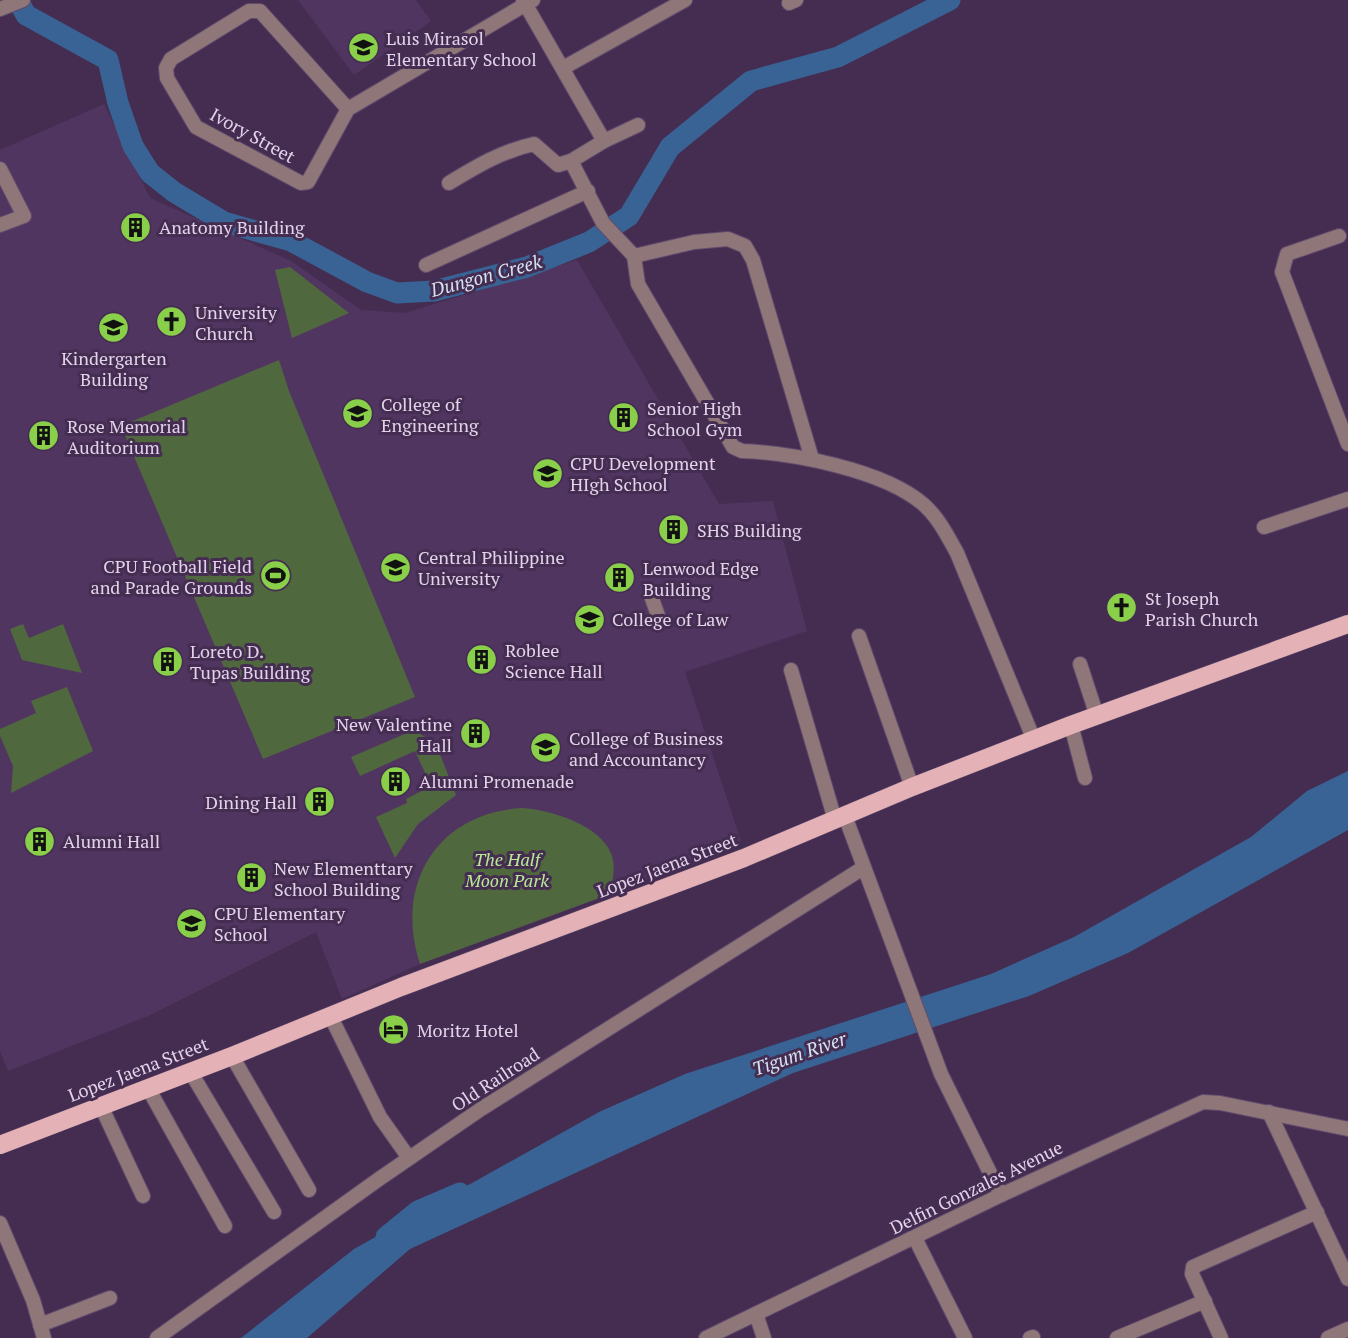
<svg xmlns="http://www.w3.org/2000/svg" width="1348" height="1338" font-family="'PT Serif',serif">
<style>
.built{fill:#513561}
.green{fill:#50683e}
.water{fill:#386394}
.lines{fill:none;stroke-linecap:round;stroke-linejoin:round}
.river{stroke:#386394;stroke-width:21}
.minor-casing{stroke:#614b6d;stroke-width:16}
.major-casing{stroke:#614b6d;stroke-width:19}
.minor{stroke:#8f7678;stroke-width:14}
.major{stroke:#e4b2b6;stroke-width:18}
.labels{text-anchor:middle;dominant-baseline:central;stroke-width:6;stroke-linejoin:round;paint-order:stroke}
.poi-label{font-size:18px;fill:#e2d3ea;stroke:#452d52;text-anchor:start}
.street-label{font-size:18px;fill:#e2d3ea;stroke:#452d52}
.park-label{font-size:18px;font-style:italic;fill:#b8e994;stroke:#452d52}
.water-label{font-size:19px;font-style:italic;fill:#d5e2f1;stroke:#452d52}
</style>
<rect width="100%" height="100%" fill="#452d52"/>
<g class="built">
<polygon points="298,0 416,0 431,21 354,75"/>
<polygon points="104,104 150,198 291,261 361,310 405,313 577,260 719,504 773,501 807,631 685,672 741,841 623,890 420,964 342,999 316,932 148,1016 8,1071 0,1051 0,150"/>
</g>
<g class="green">
<polygon points="290,267 349,313 292,338 275,270"/>
<polygon points="279,360 289,391 415,697 263,759 121,426"/>
<polygon points="23,624 29,638 63,624 82,673 22,660 10,629"/>
<polygon points="67,687 93,751 11,793 13,766 0,736 0,729 36,713 31,701"/>
<polygon points="414,730 425,737 434,739 456,795 418,824 395,858 376,817 407,803 406,799 431,786 415,751 360,776 351,757"/>
<path d="M 522,808 C 551,810 602,825 612,856 C 616,869 612,882 610,894 L 420,964 C 394,884 437,813 522,808 Z"/>
</g>
<polygon class="water" points="1348,771 1348,830 1128,953 1029,996 793,1073 410,1249 307,1338 241,1338 354,1249 599,1112 685,1074 991,974 1074,937 1251,837 1307,791"/>
<g class="lines">
<g class="river">
<polyline points="18,0 26,15 108,60 118,103 133,146 150,173 174,192 224,222 291,241 367,282 397,293 434,291 527,267 589,242 629,216 670,147 751,81 838,57 950,0"/>
<polyline points="386,1237 418,1211 460,1193"/>
</g>
<defs>
<g id="minor">
<polyline points="523,0 604,141"/>
<polyline points="789,3 796,0"/>
<polyline points="0,9 23,0"/>
<polyline points="563,68 685,0"/>
<polyline points="348,109 260,11 249,11 171,59 166,68 167,78 196,127 301,183 308,182 348,109 533,0"/>
<path d="M 638,125 L 604,141 L 571,161 L 603,223 L 634,256 L 638,284 L 733,447 L 742,451 C 793,453 883,470 923,504 C 938,517 947,535 957,553 L 1034,740"/>
<polyline points="0,169 24,216 0,225"/>
<path d="M 449,183 C 477,166 502,151 534,144 L 558,165 L 571,161"/>
<polyline points="1339,236 1287,254 1282,272 1348,444"/>
<polyline points="634,256 694,242 728,239 745,246 753,260 812,459"/>
<polyline points="426,265 588,191"/>
<polyline points="1264,527 1348,499"/>
<polyline points="650,593 660,621"/>
<polyline points="859,636 912,787"/>
<polyline points="1080,664 1097,716"/>
<polyline points="791,670 835,820"/>
<polyline points="1071,725 1085,778"/>
<polyline points="845,816 941,1074 1001,1195"/>
<polyline points="330,1015 380,1117 409,1158"/>
<polyline points="232,1056 309,1190"/>
<polyline points="190,1071 274,1212"/>
<polyline points="148,1088 225,1226"/>
<polyline points="101,1106 143,1196"/>
<polyline points="1269,1112 1348,1279"/>
<polyline points="0,1223 33,1300 44,1338"/>
<polyline points="915,1238 965,1338"/>
<polyline points="756,1314 764,1338"/>
<polyline points="40,1325 110,1298"/>
<polyline points="157,1338 379,1179 481,1109 863,868"/>
<polyline points="706,1338 1001,1195 1203,1102 1220,1103 1348,1129"/>
<polyline points="1030,1338 1033,1337"/>
<polyline points="1117,1338 1205,1301"/>
<polyline points="1221,1338 1192,1274 1193,1267 1317,1212"/>
<polyline points="1328,1338 1348,1329"/>
</g>
<polyline id="major" points="0,1145 232,1056 401,987 744,858 912,787 1071,725 1348,624"/>
</defs>
<use href="#minor" class="minor-casing"/>
<use href="#major" class="major-casing"/>
<use href="#minor" class="minor"/>
<use href="#major" class="major"/>
</g>
<defs>
<symbol id="school-disc" viewBox="-11 -11 22 22"><circle r="9.5" fill="#89cf49" stroke="#452d52"/><path d="M0-5L7-2L0 1L-7-2ZM-4 1L0 2.5L4 1V4Q0 6-4 4Z" fill="#111"/></symbol>
<symbol id="building-disc" viewBox="-11 -11 22 22"><circle r="9.5" fill="#89cf49" stroke="#452d52"/><path d="M-4-6H4V6H1V3H-1V6H-4ZM-2.5-4.3h1.7v1.8h-1.7ZM.8-4.3h1.7v1.8H.8ZM-2.5-1h1.7V.8h-1.7ZM.8-1h1.7V.8H.8Z" fill="#111"/></symbol>
<symbol id="church-disc" viewBox="-11 -11 22 22"><circle r="9.5" fill="#89cf49" stroke="#452d52"/><path d="M-1.2-6h2.4v3.5h3.3v2.4h-3.3V6h-2.4V-.1h-3.3v-2.4h3.3Z" fill="#111"/></symbol>
<symbol id="university-disc" viewBox="-11 -11 22 22"><circle r="9.5" fill="#89cf49" stroke="#452d52"/><path d="M0-5L7-2L0 1L-7-2ZM-4 1L0 2.5L4 1V4Q0 6-4 4Z" fill="#111"/></symbol>
<symbol id="stadium-disc" viewBox="-11 -11 22 22"><circle r="9.5" fill="#89cf49" stroke="#452d52"/><path d="M0-5a6.5 5 0 1 0 0 10a6.5 5 0 1 0 0-10ZM-3.5-1.8h7v3.6h-7Z" fill="#111"/></symbol>
<symbol id="hotel-disc" viewBox="-11 -11 22 22"><circle r="9.5" fill="#89cf49" stroke="#452d52"/><path d="M-6-4.5h1.5V1H6V5H4.5V3h-9V5H-6ZM-4 0a1.8 1.8 0 1 1 3.6 0ZM.5 0V-2.5h3Q6-2.5 6 0Z" fill="#111"/></symbol>
</defs>
<g fill-rule="evenodd">
<use href="#school-disc" x="346" y="30" width="35" height="35"/>
<use href="#building-disc" x="118" y="210" width="35" height="35"/>
<use href="#church-disc" x="154" y="304" width="35" height="35"/>
<use href="#school-disc" x="96" y="310" width="35" height="35"/>
<use href="#university-disc" x="340" y="396" width="35" height="35"/>
<use href="#building-disc" x="606" y="400" width="35" height="35"/>
<use href="#building-disc" x="26" y="418" width="35" height="35"/>
<use href="#school-disc" x="530" y="456" width="35" height="35"/>
<use href="#building-disc" x="656" y="512" width="35" height="35"/>
<use href="#university-disc" x="378" y="550" width="35" height="35"/>
<use href="#stadium-disc" x="258" y="558" width="35" height="35"/>
<use href="#building-disc" x="602" y="560" width="35" height="35"/>
<use href="#church-disc" x="1104" y="590" width="35" height="35"/>
<use href="#university-disc" x="572" y="602" width="35" height="35"/>
<use href="#building-disc" x="464" y="642" width="35" height="35"/>
<use href="#building-disc" x="150" y="644" width="35" height="35"/>
<use href="#building-disc" x="458" y="716" width="35" height="35"/>
<use href="#university-disc" x="528" y="730" width="35" height="35"/>
<use href="#building-disc" x="378" y="764" width="35" height="35"/>
<use href="#building-disc" x="302" y="784" width="35" height="35"/>
<use href="#building-disc" x="22" y="824" width="35" height="35"/>
<use href="#building-disc" x="234" y="860" width="35" height="35"/>
<use href="#school-disc" x="174" y="906" width="35" height="35"/>
<use href="#hotel-disc" x="376" y="1012" width="35" height="35"/>
</g>
<g class="labels">
<g class="poi-label">
<text x="386" y="38">Luis Mirasol<tspan x="386" dy="21">Elementary School</tspan></text>
<text x="159" y="227">Anatomy Building</text>
<text x="195" y="312">University<tspan x="195" dy="21">Church</tspan></text>
<text x="114" y="358" text-anchor="middle">Kindergarten<tspan x="114" dy="21">Building</tspan></text>
<text x="381" y="404">College of<tspan x="381" dy="21">Engineering</tspan></text>
<text x="647" y="408">Senior High<tspan x="647" dy="21">School Gym</tspan></text>
<text x="67" y="426">Rose Memorial<tspan x="67" dy="21">Auditorium</tspan></text>
<text x="570" y="463">CPU Development<tspan x="570" dy="21">HIgh School</tspan></text>
<text x="697" y="530">SHS Building</text>
<text x="418" y="557">Central Philippine<tspan x="418" dy="21">University</tspan></text>
<text x="252" y="566" text-anchor="end">CPU Football Field<tspan x="252" dy="21">and Parade Grounds</tspan></text>
<text x="643" y="568">Lenwood Edge<tspan x="643" dy="21">Building</tspan></text>
<text x="1145" y="598">St Joseph<tspan x="1145" dy="21">Parish Church</tspan></text>
<text x="612" y="619">College of Law</text>
<text x="505" y="650">Roblee<tspan x="505" dy="21">Science Hall</tspan></text>
<text x="190" y="651">Loreto D.<tspan x="190" dy="21">Tupas Building</tspan></text>
<text x="452" y="724" text-anchor="end">New Valentine<tspan x="452" dy="21">Hall</tspan></text>
<text x="569" y="738">College of Business<tspan x="569" dy="21">and Accountancy</tspan></text>
<text x="419" y="781">Alumni Promenade</text>
<text x="297" y="802" text-anchor="end">Dining Hall</text>
<text x="63" y="841">Alumni Hall</text>
<text x="274" y="868">New Elementtary<tspan x="274" dy="21">School Building</tspan></text>
<text x="214" y="913">CPU Elementary<tspan x="214" dy="21">School</tspan></text>
<text x="417" y="1030">Moritz Hotel</text>
</g>
<g class="street-label">
<text transform="translate(253 135) rotate(29)">Ivory Street</text>
<text transform="translate(667 865) rotate(-21)">Lopez Jaena Street</text>
<text transform="translate(138 1069) rotate(-21)">Lopez Jaena Street</text>
<text transform="translate(495 1079) rotate(-33)">Old Railroad</text>
<text transform="translate(976 1187) rotate(-26)">Delfin Gonzales Avenue</text>
</g>
<g class="park-label">
<text x="507" y="859">The Half<tspan x="507" dy="21">Moon Park</tspan></text>
</g>
<g class="water-label">
<text transform="translate(486 275) rotate(-15)">Dungon Creek</text>
<text transform="translate(799 1053) rotate(-19)">Tigum River</text>
</g>
</g>
</svg>
